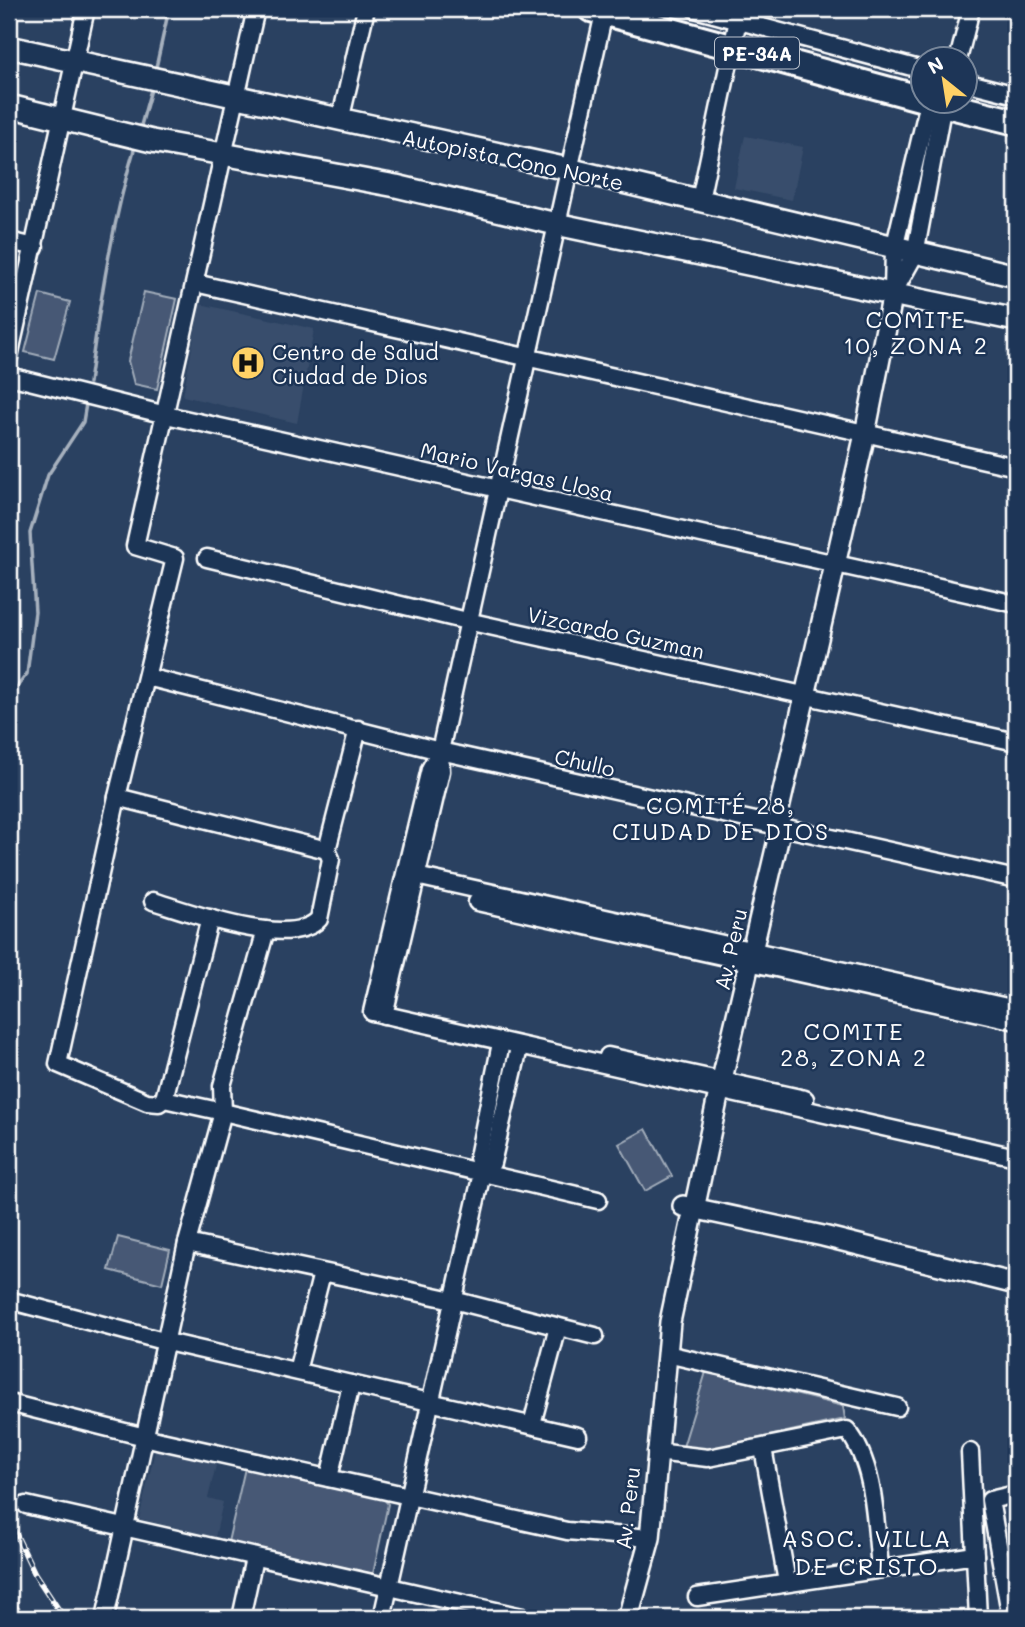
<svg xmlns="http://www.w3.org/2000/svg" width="1025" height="1627" font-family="Mali,sans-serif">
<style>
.built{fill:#394e6c}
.green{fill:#465975;stroke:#a2acba;stroke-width:2}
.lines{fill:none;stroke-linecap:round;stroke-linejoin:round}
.stream{stroke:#a7b1be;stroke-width:3.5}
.minor-casing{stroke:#fff;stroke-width:21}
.tertiary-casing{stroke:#fff;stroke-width:24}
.secondary-casing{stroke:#fff;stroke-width:26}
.trunk-casing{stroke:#fff;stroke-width:30}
.minor{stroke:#1d3557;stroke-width:16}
.tertiary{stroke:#1d3557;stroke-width:19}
.secondary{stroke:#1d3557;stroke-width:21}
.trunk{stroke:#1d3557;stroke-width:24}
.rail-casing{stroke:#fff;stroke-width:6}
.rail{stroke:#1d3557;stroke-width:3.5;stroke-dasharray:10;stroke-linecap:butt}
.labels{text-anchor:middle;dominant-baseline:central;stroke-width:5;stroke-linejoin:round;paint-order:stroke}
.shield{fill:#1d3557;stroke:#bbc2cd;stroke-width:2}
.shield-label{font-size:19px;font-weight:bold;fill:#fff}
.street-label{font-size:21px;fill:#fff;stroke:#1d3557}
.poi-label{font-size:21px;fill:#fff;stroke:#1d3557;text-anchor:start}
.neighbourhood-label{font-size:23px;letter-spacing:2px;fill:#fff;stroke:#1d3557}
.quarter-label{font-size:24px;letter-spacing:2px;fill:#fff;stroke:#1d3557}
</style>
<rect width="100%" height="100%" fill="#2a4161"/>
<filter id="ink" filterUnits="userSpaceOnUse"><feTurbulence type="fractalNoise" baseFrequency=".0143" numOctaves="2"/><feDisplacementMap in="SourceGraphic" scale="14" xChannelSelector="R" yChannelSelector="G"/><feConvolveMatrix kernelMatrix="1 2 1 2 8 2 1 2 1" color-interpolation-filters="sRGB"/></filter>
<g filter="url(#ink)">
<g class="built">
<polygon points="745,136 803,147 792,200 734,188"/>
<polygon points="200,304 314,329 297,423 183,396"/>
<polygon points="156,1447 217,1461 208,1498 223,1502 215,1537 139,1519"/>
</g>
<g class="green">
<polygon points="144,292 177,299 157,389 134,384 128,361"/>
<polygon points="40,294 70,302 54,359 25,352"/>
<polygon points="646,1129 672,1176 645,1191 619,1144"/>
<polygon points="118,1237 170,1250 162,1284 109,1270"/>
<polygon points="706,1372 843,1406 845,1419 702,1451 683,1447"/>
<polygon points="1016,1449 1016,1481 1012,1482 1008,1450"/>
<polygon points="245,1468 383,1498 388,1504 373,1574 228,1542"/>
</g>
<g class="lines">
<g class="stream">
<polyline points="155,72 169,9"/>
<polyline points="140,129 152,86"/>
<path d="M 89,383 C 100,302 112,222 136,143"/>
<polyline points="9,697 27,674 35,612 30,533 48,475 83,422 86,404"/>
</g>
<defs>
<g id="minor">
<polyline points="256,9 135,546 175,558 117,797 58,1064 147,1102 159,1103 164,1099 223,1112 598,1200"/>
<polyline points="695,9 923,70"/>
<polyline points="958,60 971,9"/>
<polyline points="965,82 1016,95"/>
<polyline points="340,121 366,9"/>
<polyline points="700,200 738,20"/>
<polyline points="9,241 35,247"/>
<polyline points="195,283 1016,467"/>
<polyline points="893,291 894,249 929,102"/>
<polyline points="893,293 915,254 943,104"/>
<polyline points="9,357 86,9"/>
<polyline points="9,376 166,415 1016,604"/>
<polyline points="207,558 467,621 1016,742"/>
<polyline points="147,677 440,751 1016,879"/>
<polyline points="440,751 430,769 372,1012 1016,1157"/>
<polyline points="117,797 327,850"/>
<polyline points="407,874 1016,1009"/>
<path d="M 153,901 C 189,912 290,950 319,919 L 331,859 L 327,850 L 358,729"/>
<polyline points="477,902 1016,1021"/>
<polyline points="384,1015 441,771 440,751 604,13"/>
<polyline points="608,1056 805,1099"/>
<polyline points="164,1099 210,918"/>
<polyline points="482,1173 492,1163 519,1048"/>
<polyline points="187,1243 453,1300 595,1336"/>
<polyline points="12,1301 167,1342 578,1436"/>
<polyline points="667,1354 897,1407"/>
<polyline points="297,1371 322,1273"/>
<polyline points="9,1403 161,1441 567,1531 650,1538"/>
<polyline points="532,1424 558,1327"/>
<polyline points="763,1448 787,1582"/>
<path d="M 656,1452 L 708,1458 L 847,1430 C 876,1465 875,1524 880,1567"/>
<polyline points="970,1452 978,1618"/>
<polyline points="329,1478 351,1384"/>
<polyline points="26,1505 527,1618"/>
<polyline points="697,1597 975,1555"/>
<polyline points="9,1611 14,1618"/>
<polyline points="105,1618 187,1243 223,1112 222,1086 266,930"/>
<polyline points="241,1618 254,1558"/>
<polyline points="382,1618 482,1173 478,1157 501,1043"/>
<polyline points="1011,1618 990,1500 1016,1494"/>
</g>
<g id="tertiary">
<polyline points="683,1206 823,1236 1016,1284"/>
<polyline points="628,1618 650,1538 670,1322 719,1092 781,827 779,809 865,434 893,293"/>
</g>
<g id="secondary">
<polyline points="9,47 568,169 1016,276"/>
<polyline points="9,106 152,141 396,186 556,224 1016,320"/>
</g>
<g id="trunk">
<polyline points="591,9 923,99"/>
<polyline points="934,102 1016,122"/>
</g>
</defs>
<use href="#minor" class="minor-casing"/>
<use href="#tertiary" class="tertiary-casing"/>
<use href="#secondary" class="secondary-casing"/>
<use href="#trunk" class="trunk-casing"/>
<use href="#minor" class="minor"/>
<use href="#tertiary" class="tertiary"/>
<use href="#secondary" class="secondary"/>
<use href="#trunk" class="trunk"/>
<defs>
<polyline id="rail" points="9,1520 35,1574 64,1618"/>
</defs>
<use href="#rail" class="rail-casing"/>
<use href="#rail" class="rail"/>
</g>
</g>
<defs>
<symbol id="hospital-disc" viewBox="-11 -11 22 22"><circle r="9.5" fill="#ffd166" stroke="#1d3557"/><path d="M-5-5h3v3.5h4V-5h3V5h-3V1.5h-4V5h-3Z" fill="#111"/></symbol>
</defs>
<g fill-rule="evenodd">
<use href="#hospital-disc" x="229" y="344" width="38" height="38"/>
</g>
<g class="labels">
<rect class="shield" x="715" y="37.5" width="84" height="31" rx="5"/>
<g class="shield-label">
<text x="757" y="53">PE-34A</text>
</g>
<g class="street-label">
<text transform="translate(513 159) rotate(12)">Autopista Cono Norte</text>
<text transform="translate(517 471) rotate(13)">Mario Vargas Llosa</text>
<text transform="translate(616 632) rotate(12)">Vizcardo Guzman</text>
<text transform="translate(585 762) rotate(13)">Chullo</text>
<text transform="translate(730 949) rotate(-77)">Av. Peru</text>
<text transform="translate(627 1508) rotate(-83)">Av. Peru</text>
</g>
<g class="poi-label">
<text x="272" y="351">Centro de Salud<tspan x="272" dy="24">Ciudad de Dios</tspan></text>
</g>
<g class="neighbourhood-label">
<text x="916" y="319">COMITE<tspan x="916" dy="26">10, ZONA 2</tspan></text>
<text x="721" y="805">COMITÉ 28,<tspan x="721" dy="26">CIUDAD DE DIOS</tspan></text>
<text x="854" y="1031">COMITE<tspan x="854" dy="26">28, ZONA 2</tspan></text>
</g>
<g class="quarter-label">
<text x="867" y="1537">ASOC. VILLA<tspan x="867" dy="28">DE CRISTO</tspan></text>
</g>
</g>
<rect width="1025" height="1627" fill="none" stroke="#1d3557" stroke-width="35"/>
<rect x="18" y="18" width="990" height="1592" fill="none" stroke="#fff" stroke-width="2.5" filter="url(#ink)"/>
<g transform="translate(944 80) rotate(330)"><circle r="33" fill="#1d3557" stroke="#77869a" stroke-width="2"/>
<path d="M0-5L12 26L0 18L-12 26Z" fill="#ffd166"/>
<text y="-10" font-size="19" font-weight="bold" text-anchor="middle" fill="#ffffff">N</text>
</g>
</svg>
